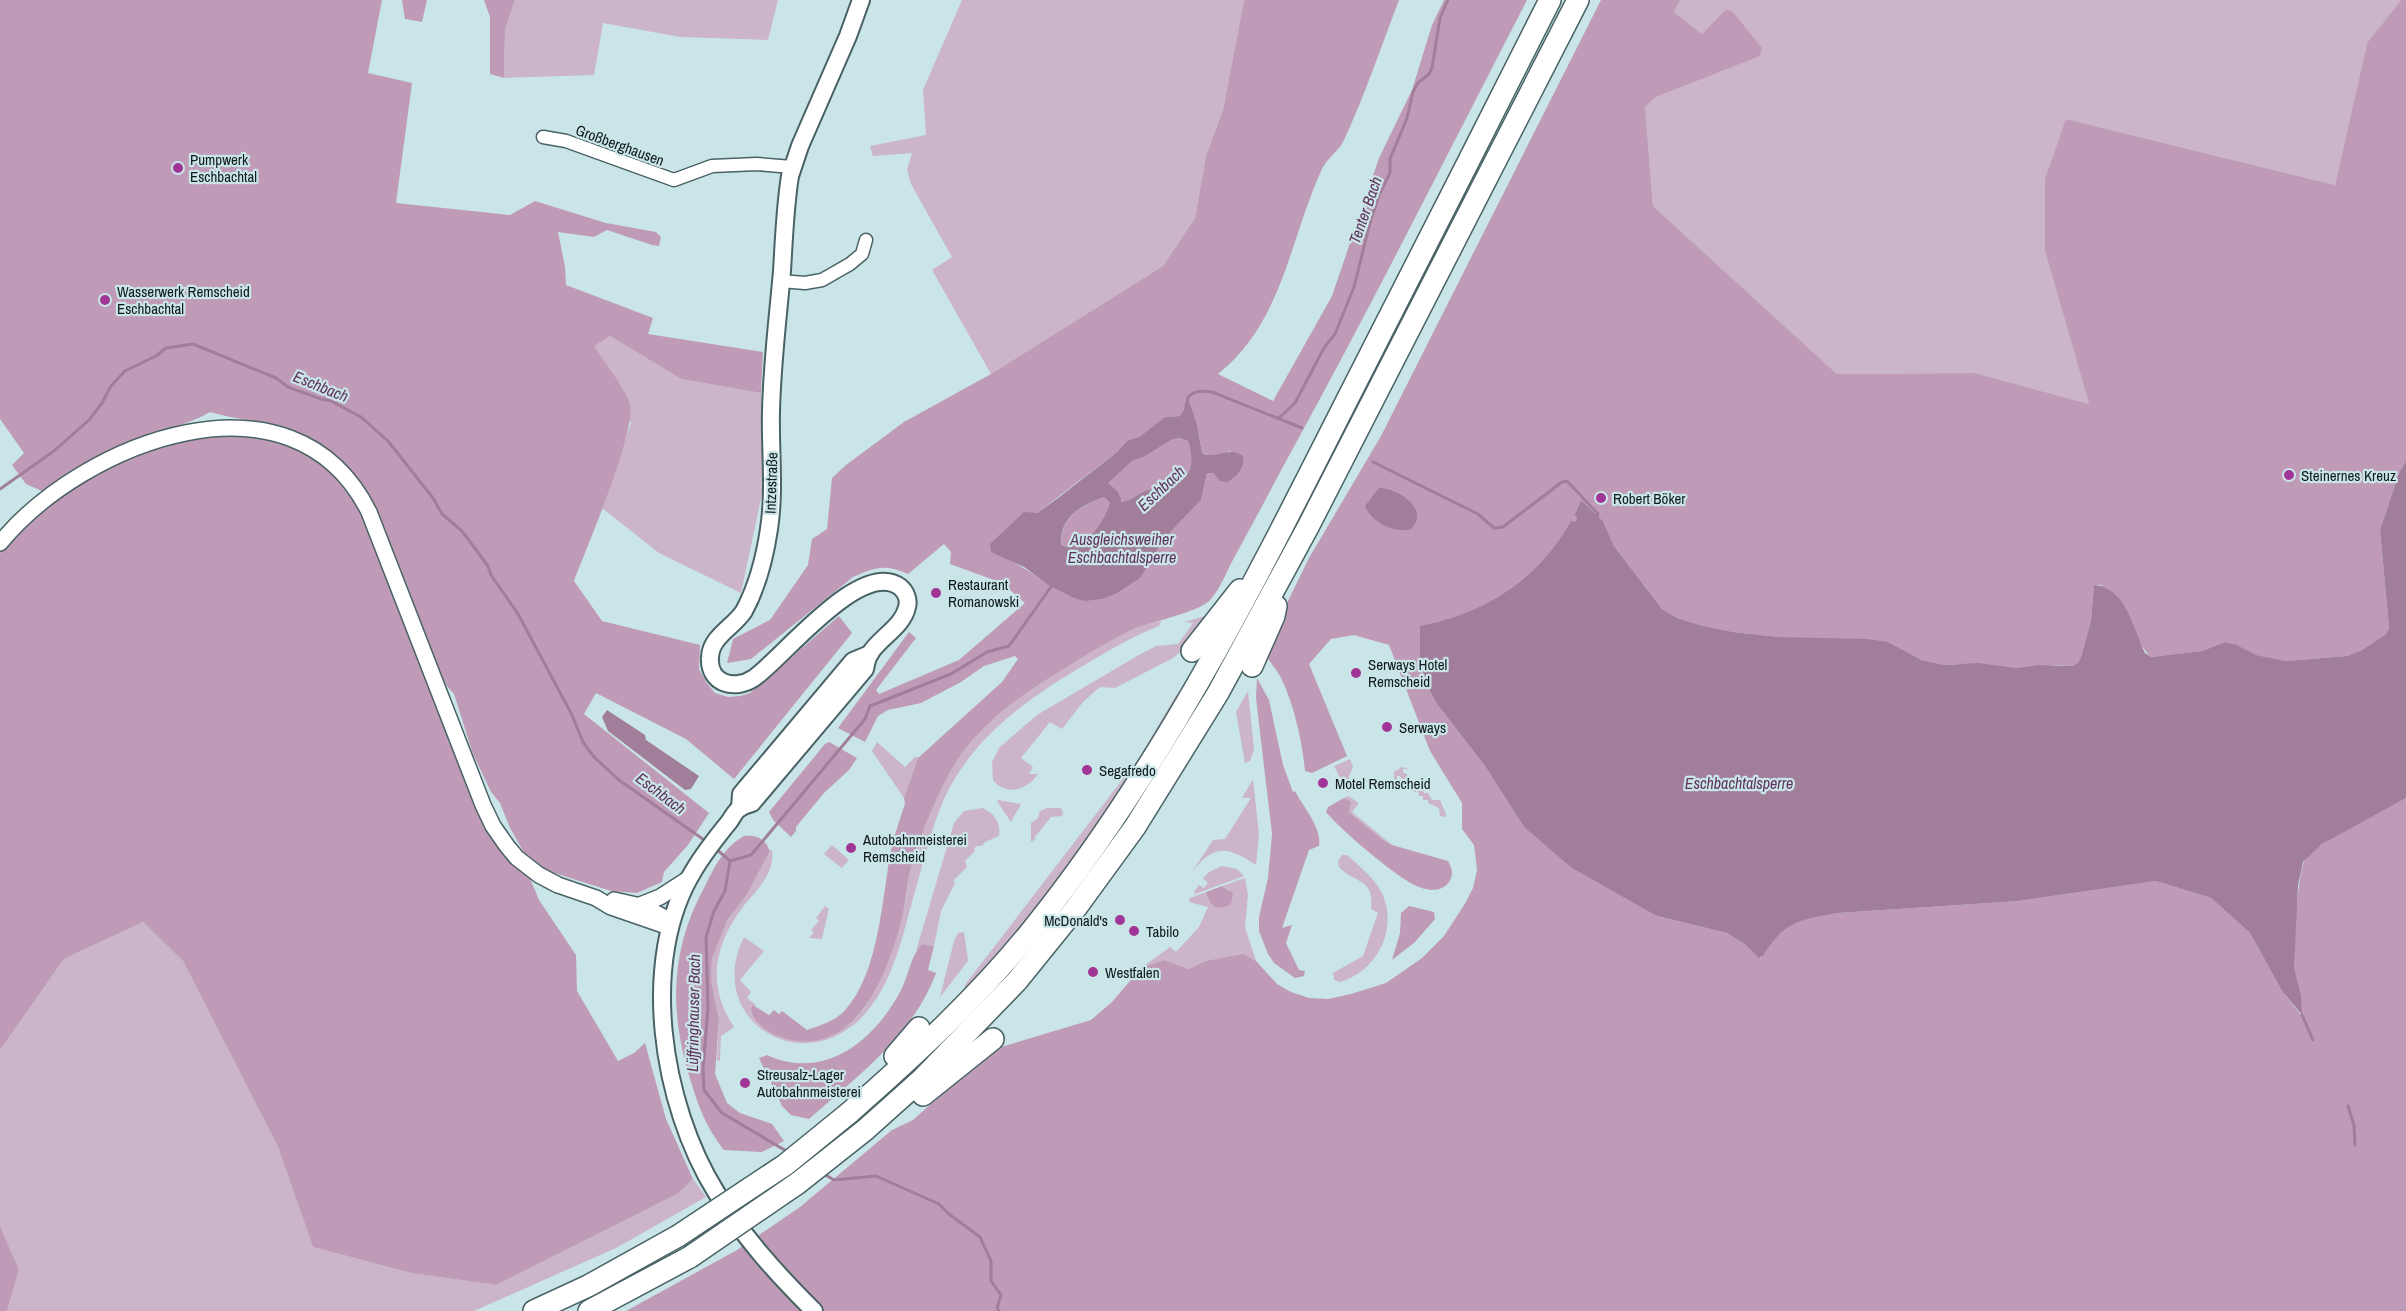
<svg xmlns="http://www.w3.org/2000/svg" width="2406" height="1311" font-family="'Archivo Narrow',sans-serif">
<style>
.green{fill:#ccb5c8}
.forest{fill:#bf9bb8;fill-rule:evenodd}
.water{fill:#a17f9b;fill-rule:evenodd}
.lines{fill:none;stroke-linecap:round;stroke-linejoin:round}
.stream{stroke:#a17f9b;stroke-width:3}
.minor-casing{stroke:#496265;stroke-width:15}
.tertiary-casing{stroke:#496265;stroke-width:18}
.secondary-casing{stroke:#496265;stroke-width:20}
.motorway-casing{stroke:#496265;stroke-width:24}
.minor{stroke:#fff;stroke-width:12}
.tertiary{stroke:#fff;stroke-width:15}
.secondary{stroke:#fff;stroke-width:16}
.motorway{stroke:#fff;stroke-width:21}
.motorway-bridge-casing{stroke:#496265;stroke-width:24;stroke-linecap:butt}
.motorway-bridge{stroke:#fff;stroke-width:21}
.poi-dot{fill:#a03595;stroke:#c9e5e8;stroke-width:2}
.labels{text-anchor:middle;dominant-baseline:central;stroke-width:4.5;stroke-linejoin:round;paint-order:stroke}
.street-label{font-size:15px;fill:#0f191a;stroke:#c9e5e8}
.poi-label{font-size:15px;fill:#0f191a;stroke:#c9e5e8;text-anchor:start}
.water-label{font-size:16px;font-style:italic;fill:#62335c;stroke:#c9e5e8}
</style>
<rect width="100%" height="100%" fill="#c9e5e8"/>
<g class="green">
<polygon points="515,0 778,0 768,40 680,37 603,23 594,75 504,78 505,29"/>
<polygon points="962,0 1244,0 1223,110 1206,156 1195,218 1163,266 991,374 932,270 952,257 911,184 907,170 912,153 873,156 870,146 926,135 923,90"/>
<polygon points="1680,0 2401,0 2367,43 2335,185 2066,119 2045,251 2089,404 1975,373 1837,374 1653,206 1645,107 1656,97 1760,55 1725,10 1702,34 1674,12"/>
<polygon points="610,336 681,379 761,393 763,489 741,593 659,553 602,508 631,423 593,346"/>
<path d="M 1211,614 L 1190,644 L 1173,658 L 1115,688 L 1100,687 L 1083,702 L 1062,729 L 1050,722 L 1021,758 L 1033,767 L 1029,774 L 1038,774 C 1027,790 1007,797 993,780 L 992,762 L 999,748 L 1037,715 L 1137,656 L 1156,646 L 1178,644 L 1193,623 L 1185,622 Z"/>
<path d="M 1161,621 L 1159,626 C 1133,636 1110,650 1086,664 C 1030,697 976,734 946,795 C 931,827 924,861 914,895 C 902,937 893,986 861,1018 C 799,1080 704,1018 744,937 L 764,951 L 740,980 L 751,992 L 747,998 L 756,1005 L 751,1008 L 811,1040 C 859,1027 868,1008 885,963 C 890,948 898,932 902,916 C 908,898 907,877 913,858 C 923,826 946,775 965,748 C 991,712 1031,689 1068,666 C 1098,648 1126,628 1161,621 Z"/>
<polygon points="1248,691 1254,749 1250,761 1245,763 1236,712"/>
<path d="M 1178,692 C 1174,711 1153,737 1142,755 C 1090,838 1033,916 966,988 L 964,986 L 1139,758 Z"/>
<polygon points="877,742 905,767 916,756 918,758 904,798 872,751"/>
<polygon points="1350,759 1353,767 1349,776 1348,793 1334,766"/>
<polygon points="1402,767 1409,769 1403,769 1403,773 1406,773 1409,780 1416,783 1416,786 1420,786 1420,790 1424,790 1424,793 1428,793 1432,800 1440,800 1446,814 1445,817 1440,816 1439,808 1428,803 1428,800 1423,800 1423,796 1419,796 1418,791 1414,792 1404,783 1404,779 1401,778 1400,776 1397,776 1397,783 1394,779 1394,772"/>
<path d="M 1253,779 L 1259,834 L 1256,865 C 1227,846 1213,843 1190,875 L 1213,840 L 1225,839 L 1251,798 L 1242,798 Z"/>
<polygon points="1348,796 1359,803 1352,812 1392,845 1383,840 1348,811 1344,798"/>
<polygon points="998,800 1021,804 1011,822 997,801"/>
<path d="M 983,808 C 995,814 1001,823 999,836 L 985,842 L 982,846 L 976,846 L 974,849 L 975,851 L 965,861 L 967,867 L 953,881 L 955,883 L 941,911 L 934,946 L 922,944 L 916,951 L 954,823 L 964,811 Z"/>
<polygon points="1047,808 1061,808 1063,813 1062,816 1051,817 1034,838 1036,839 1031,842 1031,823 1038,818 1040,811"/>
<polygon points="832,845 849,860 842,868 824,854"/>
<path d="M 772,850 C 775,872 759,888 746,903 C 715,942 705,983 734,1027 L 721,1036 L 720,1061 L 717,1060 L 719,1020 L 711,980 L 712,959 L 728,919 L 746,896 L 770,851 Z"/>
<path d="M 1342,855 L 1347,855 C 1358,865 1371,875 1379,888 C 1401,924 1379,971 1340,982 L 1334,980 L 1333,973 L 1363,956 L 1378,913 L 1371,909 C 1375,878 1355,884 1339,867 L 1338,861 Z"/>
<polygon points="1222,866 1237,869 1244,876 1195,894 1194,892 1199,885 1204,888 1208,883 1203,878 1209,872"/>
<polygon points="1245,878 1248,895 1245,927 1256,961 1244,955 1205,961 1189,969 1164,960 1141,968 1170,947 1176,952 1199,927 1208,907 1189,902 1190,898 1206,892 1208,900 1230,890 1222,886"/>
<polygon points="825,906 829,909 822,939 809,938 814,932 811,930 819,921 816,918"/>
<polygon points="143,922 183,961 278,1147 313,1247 411,1273 496,1285 679,1193 693,1179 706,1197 616,1248 474,1311 7,1311 19,1270 0,1226 0,1050 64,959"/>
<polygon points="964,932 968,961 940,997 954,941 958,933"/>
</g>
<g class="forest">
<path d="M 0,0 L 382,0 L 368,73 L 412,83 L 396,203 L 510,215 L 535,201 L 606,223 L 656,232 L 661,237 L 659,246 L 652,245 L 607,230 L 594,237 L 558,232 L 565,267 L 566,285 L 653,318 L 648,334 L 763,352 L 761,393 L 681,379 L 610,336 L 594,346 C 602,359 628,392 630,405 C 636,433 586,549 574,581 L 602,621 L 700,645 L 699,669 L 706,682 L 715,693 L 728,697 L 740,696 L 750,693 L 839,616 L 852,633 L 734,779 L 686,739 L 596,693 L 584,714 L 709,813 L 688,845 L 664,872 L 662,882 L 637,893 L 611,891 L 545,870 L 526,856 L 510,828 L 500,803 L 491,792 L 473,754 L 454,694 L 439,677 C 427,645 414,612 401,579 C 379,521 361,462 299,434 C 271,421 240,421 210,412 C 188,425 164,429 141,439 C 107,454 76,474 44,492 L 26,484 L 12,465 L 24,453 L 0,419 Z"/>
<polygon points="402,0 427,0 422,22 405,19"/>
<polygon points="484,0 515,0 505,29 504,78 490,74 490,17"/>
<path d="M 1244,0 L 1399,0 C 1381,47 1365,95 1344,140 C 1339,151 1327,158 1322,169 C 1289,241 1283,322 1218,374 L 1273,401 L 1332,296 L 1379,158 L 1412,90 L 1432,25 L 1444,0 L 1527,0 C 1449,151 1373,303 1291,452 C 1272,487 1254,522 1235,556 C 1227,570 1221,588 1211,599 C 1201,612 1150,622 1134,629 C 1110,640 1089,653 1067,667 C 1029,690 998,710 969,744 C 948,768 924,825 914,857 C 907,876 907,898 902,918 C 889,969 859,1053 792,1040 C 775,1036 753,1026 751,1008 L 753,1005 L 769,1015 L 774,1010 L 779,1014 L 782,1011 L 807,1030 C 821,1025 836,1021 846,1009 C 878,973 882,901 890,856 C 893,838 900,820 905,803 L 904,798 L 918,758 L 1002,682 L 1018,659 L 1015,656 L 984,666 L 961,682 L 921,703 L 888,710 L 878,716 L 865,742 L 838,728 L 909,632 L 916,638 L 876,690 L 879,694 L 959,660 L 1025,603 L 1002,583 L 950,564 L 951,552 L 944,544 L 908,574 C 884,564 876,567 853,577 L 751,659 L 727,663 L 733,639 L 770,620 L 808,565 L 812,539 L 827,529 L 832,478 L 846,465 L 904,422 L 991,374 L 1163,266 L 1195,218 L 1206,156 L 1223,110 ZM 1190,403 L 1197,424 L 1202,453 L 1215,456 L 1230,451 L 1242,468 L 1233,479 L 1218,478 L 1213,473 L 1207,473 L 1201,500 L 1161,542 L 1152,561 L 1140,578 L 1084,601 C 1049,590 1025,564 992,552 L 1037,513 L 1117,452 L 1128,440 L 1139,437 L 1165,417 L 1180,416 Z"/>
<path d="M 1601,0 L 1680,0 L 1674,12 L 1702,34 L 1725,10 L 1732,11 L 1762,48 L 1760,56 L 1656,97 L 1645,107 L 1653,206 L 1837,374 L 1975,373 L 2089,404 L 2045,251 L 2045,179 L 2066,119 L 2335,185 L 2367,43 L 2401,0 L 2406,0 L 2406,461 L 2399,473 L 2380,530 L 2389,628 L 2386,634 L 2362,650 L 2347,656 L 2286,661 L 2255,655 L 2235,644 L 2225,642 L 2202,651 L 2151,657 C 2145,653 2109,596 2101,585 L 2094,585 L 2091,620 L 2081,657 L 2078,663 L 2072,666 L 2056,665 L 2016,668 L 1961,664 L 1945,665 L 1922,660 L 1888,642 L 1779,637 L 1733,632 L 1700,625 L 1677,618 L 1662,609 L 1614,546 L 1603,521 L 1581,500 L 1574,516 L 1577,517 L 1576,522 L 1571,522 C 1541,574 1495,609 1436,623 L 1421,654 L 1422,674 L 1437,704 L 1485,766 L 1524,827 L 1657,916 L 1727,933 L 1746,945 L 1761,958 C 1766,952 1769,944 1775,938 C 1790,919 1815,916 1838,913 L 2019,901 L 2156,881 L 2211,898 L 2250,933 L 2282,991 L 2301,1015 C 2301,998 2296,985 2294,969 C 2292,956 2298,869 2305,860 C 2324,836 2377,814 2406,798 L 2406,1311 L 626,1311 L 737,1250 L 800,1207 L 892,1130 L 913,1120 L 953,1084 L 1001,1047 L 1091,1020 L 1112,1002 L 1141,968 L 1164,960 L 1189,969 L 1205,961 L 1244,954 L 1256,961 L 1277,984 L 1291,992 L 1309,998 L 1328,999 L 1351,994 L 1386,983 L 1422,958 L 1444,936 L 1466,902 L 1473,888 L 1477,870 L 1474,845 L 1462,829 L 1462,803 L 1430,751 L 1389,645 L 1354,635 L 1331,639 L 1309,664 L 1347,756 L 1312,773 L 1305,771 C 1302,741 1295,708 1282,680 C 1277,668 1266,661 1265,648 L 1309,558 L 1381,436 Z"/>
<polygon points="240,435 284,443 307,454 327,468 367,518 475,798 529,876 539,900 576,955 577,991 618,1061 634,1053 645,1043 666,1119 693,1179 679,1193 496,1285 411,1273 313,1247 278,1147 183,961 143,922 64,959 0,1050 0,553 52,502 89,477 131,456 181,438"/>
<path d="M 1179,438 L 1188,441 C 1196,467 1190,482 1162,489 C 1157,490 1152,489 1148,490 C 1139,493 1132,500 1123,502 L 1107,483 L 1133,459 L 1144,457 L 1171,440 Z"/>
<path d="M 1104,497 L 1110,503 C 1104,521 1084,554 1061,545 C 1060,518 1080,506 1104,497 Z"/>
<path d="M 1257,678 L 1269,700 L 1283,765 L 1293,792 L 1295,791 C 1303,807 1322,827 1319,846 L 1309,850 L 1282,928 L 1292,925 L 1286,943 L 1299,970 L 1305,971 L 1304,976 L 1295,978 L 1274,963 L 1268,954 L 1259,931 L 1259,917 L 1268,878 L 1272,834 L 1256,698 Z"/>
<polygon points="829,742 857,758 849,770 824,793 796,827 796,831 791,837 773,820 769,812 825,744"/>
<path d="M 1344,798 L 1351,802 L 1349,812 L 1383,840 L 1392,845 L 1448,861 C 1452,868 1454,875 1449,882 C 1442,892 1429,891 1419,887 C 1398,879 1341,830 1326,812 L 1328,807 Z"/>
<path d="M 744,836 C 756,835 765,838 770,851 L 746,896 L 728,919 L 712,959 L 711,980 L 719,1020 L 715,1074 L 727,1103 L 740,1113 L 772,1124 L 784,1141 L 762,1152 L 724,1150 C 707,1128 700,1111 692,1085 C 669,1014 669,952 705,886 C 715,866 724,847 744,836 Z"/>
<path d="M 1222,886 L 1233,893 L 1231,904 C 1218,912 1209,906 1206,892 Z"/>
<polygon points="1409,906 1434,912 1435,919 1415,942 1392,960 1400,933 1401,913"/>
<path d="M 922,944 L 934,946 L 928,970 L 936,973 C 913,1035 858,1076 809,1119 L 791,1115 L 782,1106 L 759,1058 L 767,1055 C 825,1082 876,1039 901,990 C 909,975 910,957 922,944 Z"/>
<polygon points="0,1226 19,1270 7,1311 0,1311"/>
</g>
<g class="water">
<path d="M 1185,402 L 1190,403 L 1197,424 L 1202,453 C 1219,460 1228,445 1243,456 C 1245,468 1237,477 1227,482 L 1220,481 L 1213,473 L 1207,473 L 1201,500 L 1161,542 L 1152,561 L 1140,578 L 1117,593 L 1102,599 L 1084,601 L 1074,598 L 1050,586 L 1024,567 L 991,552 L 990,544 L 1024,512 L 1037,513 L 1058,498 L 1117,452 L 1128,440 L 1139,437 L 1165,417 L 1180,416 L 1184,410 ZM 1179,438 L 1188,441 C 1196,467 1190,482 1162,489 C 1157,490 1152,489 1148,490 C 1138,493 1133,500 1122,502 L 1118,492 L 1108,483 L 1133,460 L 1144,457 L 1171,440 ZM 1104,497 L 1110,503 C 1104,521 1084,554 1061,545 C 1059,518 1081,505 1104,497 Z"/>
<path d="M 2406,461 L 2406,798 L 2322,844 L 2303,862 L 2298,885 L 2294,968 L 2301,996 L 2302,1015 L 2282,991 L 2250,933 L 2211,898 L 2156,881 L 2019,901 L 1838,913 C 1800,919 1783,922 1763,956 L 1759,958 L 1746,945 L 1727,933 L 1657,916 L 1572,868 L 1524,827 L 1485,766 L 1437,704 L 1429,689 L 1420,665 L 1420,626 C 1485,614 1538,580 1571,521 L 1576,522 L 1577,517 L 1574,516 L 1581,500 L 1603,521 L 1614,546 L 1662,609 L 1677,618 L 1700,625 L 1733,632 L 1779,637 L 1867,639 L 1888,642 L 1922,660 L 1945,665 L 1978,663 L 2016,668 L 2039,665 L 2072,666 L 2078,663 L 2081,657 L 2091,620 L 2094,585 C 2126,587 2133,629 2145,653 L 2151,657 L 2202,651 L 2225,642 L 2235,644 L 2256,655 L 2286,661 L 2347,656 L 2362,650 L 2386,634 L 2389,628 L 2380,530 L 2399,473 Z"/>
<path d="M 1379,488 C 1397,488 1431,509 1411,529 C 1395,534 1371,522 1365,506 Z"/>
<polygon points="607,710 645,735 646,740 699,776 691,789 685,790 608,731 602,717"/>
</g>
<g class="lines">
<g class="stream">
<path d="M 1187,404 L 1188,397 C 1195,390 1203,391 1212,392 L 1302,428"/>
<polyline points="1279,418 1295,403 1324,348 1335,334 1354,287 1371,219 1380,193 1390,173 1390,159 1407,118 1413,92 1418,83 1429,74 1432,68 1440,18 1448,0"/>
<polyline points="1373,462 1478,514 1494,528 1503,527 1562,482 1567,481 1598,514 1597,517"/>
<polyline points="0,489 54,451 89,420 102,403 111,386 125,371 156,356 166,348 193,344 276,378 288,387 321,399 331,401 361,417 388,441 433,498 442,514 462,531 488,566 491,575 518,614 572,715 583,742 594,757 619,780 707,842"/>
<polyline points="715,848 730,861 751,855 865,719 870,706 951,674 987,652 1009,646 1053,584"/>
<polyline points="730,861 725,891 714,911 706,937 708,1008 703,1068 704,1090 722,1113 788,1152"/>
<polyline points="2302,1015 2313,1040"/>
<polyline points="2348,1106 2354,1125 2355,1145"/>
<polyline points="824,1174 834,1180 876,1176 939,1204 950,1215 980,1237 991,1261 991,1281 1001,1295 997,1308 999,1311"/>
</g>
<defs>
<g id="minor">
<polyline points="543,137 566,141 674,180 712,166 757,164 792,167"/>
<polyline points="781,281 805,283 822,280 850,264 862,254 866,240"/>
</g>
<g id="tertiary">
<path d="M 0,543 C 83,442 293,360 369,512 L 483,805 L 493,826 L 507,846 L 517,858 L 539,875 L 558,885 L 596,898 L 611,907 L 669,927"/>
<polyline points="614,900 645,907 671,921"/>
<polyline points="640,905 660,897 688,879"/>
</g>
<g id="secondary">
<polyline points="740,808 741,794 853,661 870,654"/>
<path d="M 814,1311 C 777,1274 743,1237 716,1192 C 662,1105 638,960 694,870 C 704,853 716,838 729,822 C 732,818 735,811 740,808 C 743,806 749,804 752,803 L 865,669 C 866,664 867,657 871,652 C 881,637 903,626 907,607 C 909,600 906,592 900,587 C 861,558 783,658 754,678 C 735,691 708,684 710,657 C 711,636 734,627 744,611 C 757,587 765,556 769,529 C 775,489 770,451 771,411 C 772,364 778,317 782,271 C 784,239 785,207 790,176 L 800,146 L 848,36 L 861,0"/>
</g>
<g id="motorway">
<polyline points="1192,651 1240,590"/>
<polyline points="1252,666 1274,616 1276,606"/>
<polyline points="895,1056 919,1028"/>
<polyline points="923,1095 993,1039"/>
<path d="M 849,1113 C 914,1056 978,997 1032,930 C 1161,770 1253,586 1345,404 C 1414,269 1482,135 1550,0"/>
<polyline points="865,1130 922,1079 1017,981 1076,908 1135,827 1218,693 1308,527 1578,0"/>
<polyline points="534,1311 588,1286 678,1236"/>
<polyline points="589,1311 690,1257"/>
</g>
</defs>
<use href="#minor" class="minor-casing"/>
<use href="#tertiary" class="tertiary-casing"/>
<use href="#secondary" class="secondary-casing"/>
<use href="#motorway" class="motorway-casing"/>
<use href="#minor" class="minor"/>
<use href="#tertiary" class="tertiary"/>
<use href="#secondary" class="secondary"/>
<use href="#motorway" class="motorway"/>
<defs>
<g id="motorway-bridge">
<polyline points="678,1236 785,1165 849,1113"/>
<polyline points="690,1257 798,1183 865,1130"/>
</g>
</defs>
<use href="#motorway-bridge" class="motorway-bridge-casing"/>
<use href="#motorway-bridge" class="motorway-bridge"/>
</g>
<g class="poi-dot">
<circle cx="178" cy="168" r="6"/>
<circle cx="105" cy="300" r="6"/>
<circle cx="2289" cy="475" r="6"/>
<circle cx="1601" cy="498" r="6"/>
<circle cx="936" cy="593" r="6"/>
<circle cx="1356" cy="673" r="6"/>
<circle cx="1387" cy="727" r="6"/>
<circle cx="1087" cy="770" r="6"/>
<circle cx="1323" cy="783" r="6"/>
<circle cx="851" cy="848" r="6"/>
<circle cx="1120" cy="920" r="6"/>
<circle cx="1134" cy="931" r="6"/>
<circle cx="1093" cy="972" r="6"/>
<circle cx="745" cy="1083" r="6"/>
</g>
<g class="labels">
<g class="street-label">
<text transform="translate(620 145) rotate(20)">Großberghausen</text>
<text transform="translate(771 483) rotate(-88)">Intzestraße</text>
</g>
<g class="poi-label">
<text x="190" y="159">Pumpwerk<tspan x="190" dy="17">Eschbachtal</tspan></text>
<text x="117" y="291">Wasserwerk Remscheid<tspan x="117" dy="17">Eschbachtal</tspan></text>
<text x="2301" y="475">Steinernes Kreuz</text>
<text x="1613" y="498">Robert Böker</text>
<text x="948" y="584">Restaurant<tspan x="948" dy="17">Romanowski</tspan></text>
<text x="1368" y="664">Serways Hotel<tspan x="1368" dy="17">Remscheid</tspan></text>
<text x="1399" y="727">Serways</text>
<text x="1099" y="770">Segafredo</text>
<text x="1335" y="783">Motel Remscheid</text>
<text x="863" y="839">Autobahnmeisterei<tspan x="863" dy="17">Remscheid</tspan></text>
<text x="1108" y="920" text-anchor="end">McDonald's</text>
<text x="1146" y="931">Tabilo</text>
<text x="1105" y="972">Westfalen</text>
<text x="757" y="1074">Streusalz-Lager<tspan x="757" dy="17">Autobahnmeisterei</tspan></text>
</g>
<g class="water-label">
<text transform="translate(1365 210) rotate(-71)">Tenter Bach</text>
<text transform="translate(321 386) rotate(22)">Eschbach</text>
<text transform="translate(1161 488) rotate(-43)">Eschbach</text>
<text x="1122" y="539">Ausgleichsweiher<tspan x="1122" dy="18">Eschbachtalsperre</tspan></text>
<text x="1739" y="783">Eschbachtalsperre</text>
<text transform="translate(661 793) rotate(37)">Eschbach</text>
<text transform="translate(693 1013) rotate(-89)">Lüffringhauser Bach</text>
</g>
</g>
</svg>
